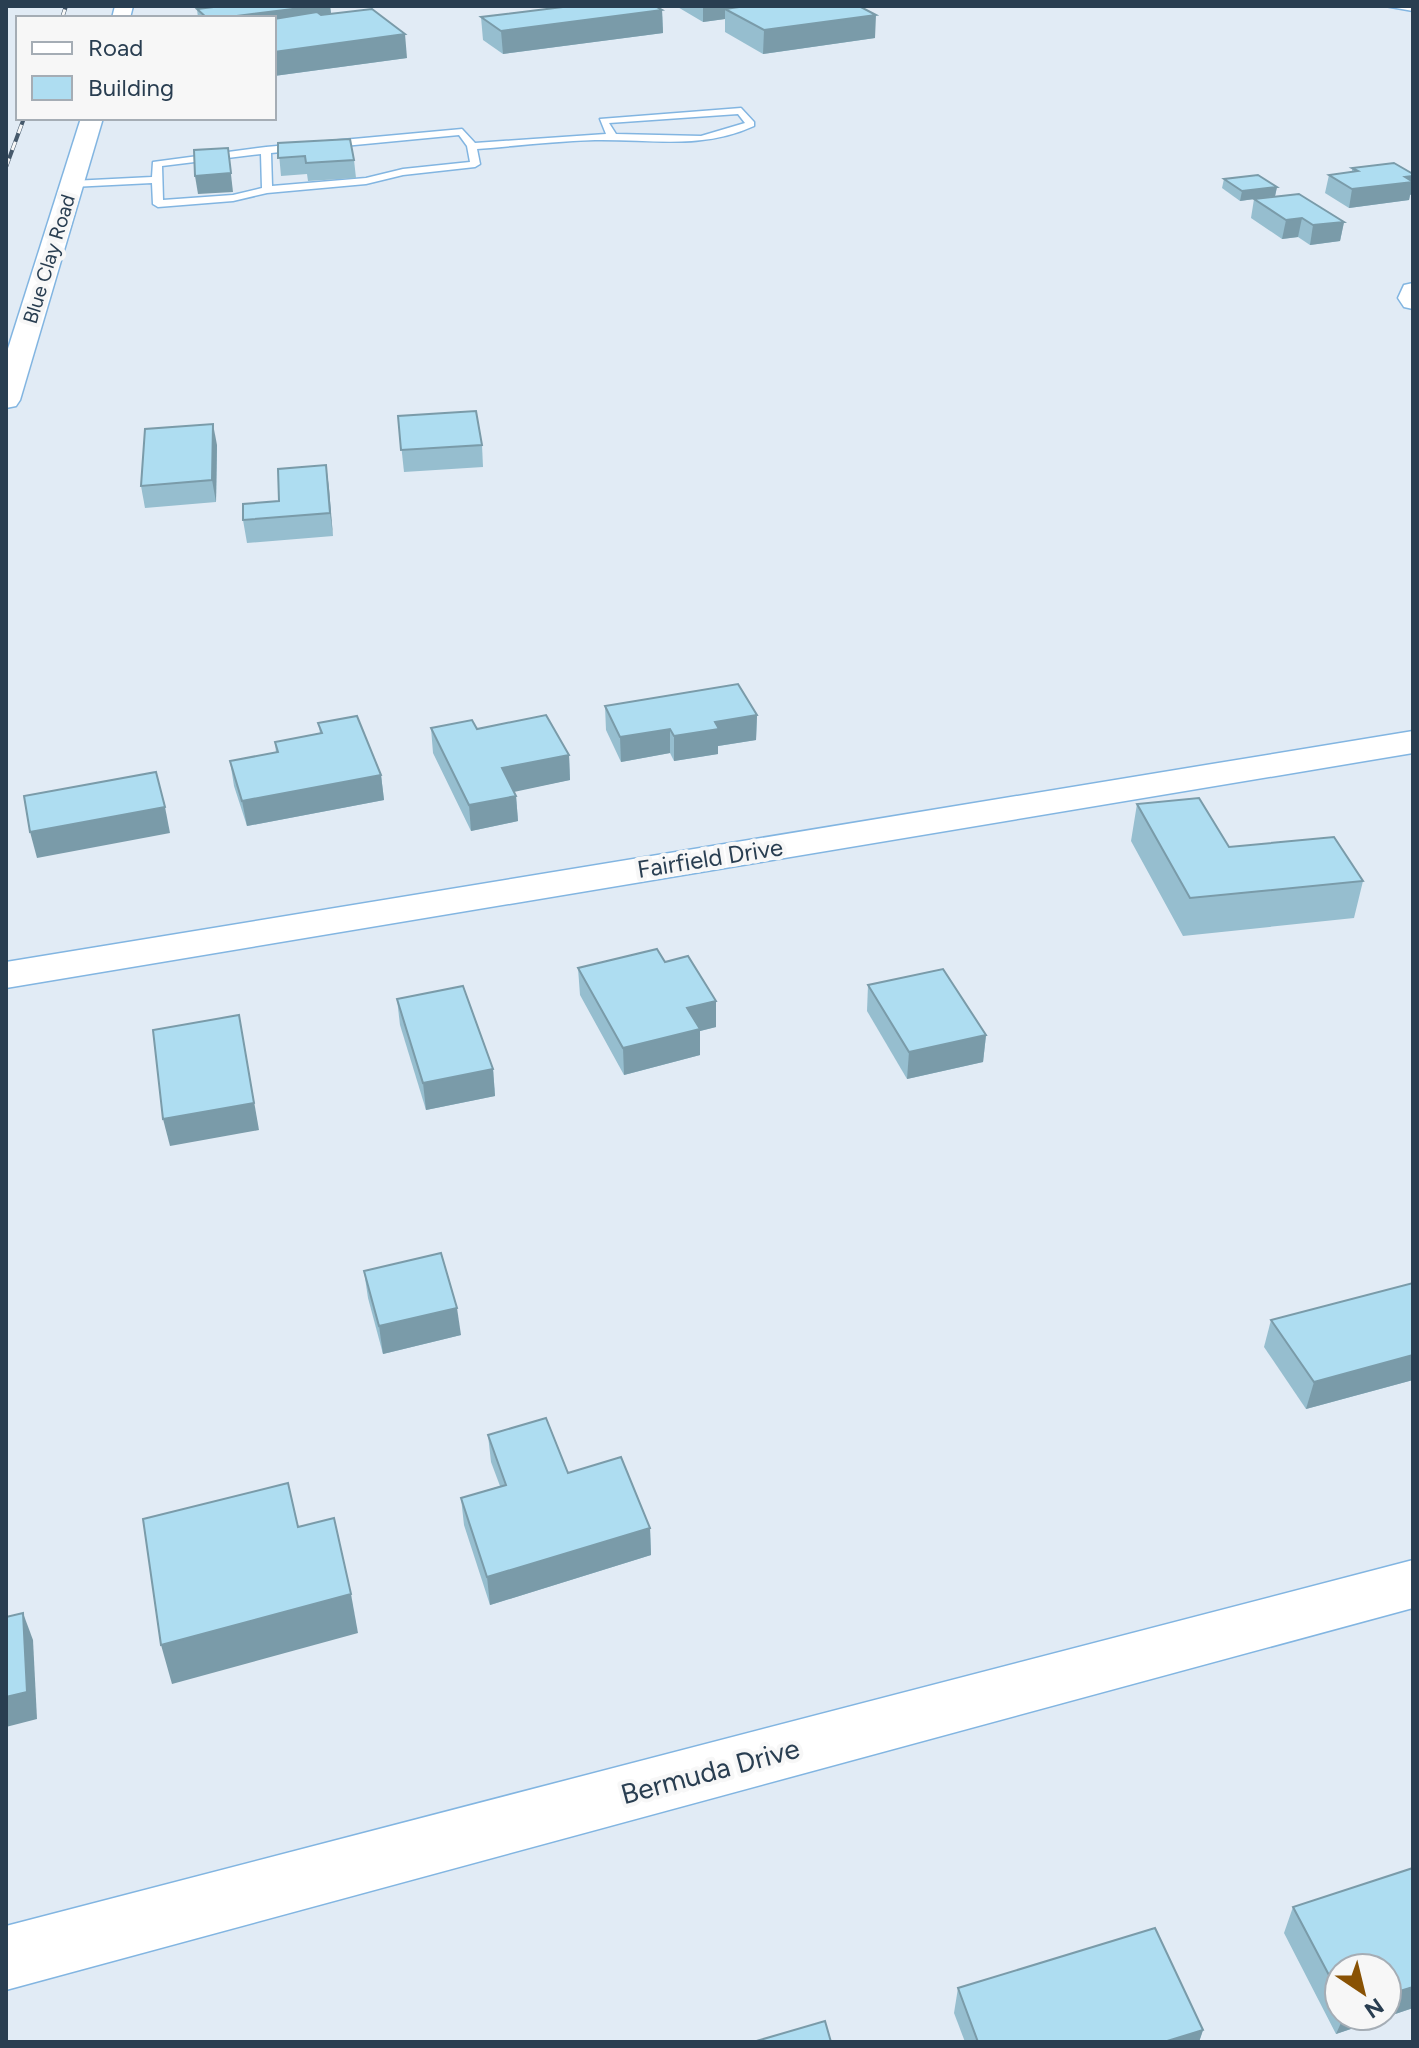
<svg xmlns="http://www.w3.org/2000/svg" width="1419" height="2048" font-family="Figtree,sans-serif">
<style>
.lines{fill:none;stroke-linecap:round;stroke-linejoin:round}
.service-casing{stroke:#82b5e1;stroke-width:3}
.minor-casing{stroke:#82b5e1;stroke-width:3}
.tertiary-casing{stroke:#82b5e1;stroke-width:3}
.service{fill:#fff;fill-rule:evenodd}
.minor{fill:#fff;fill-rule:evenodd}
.tertiary{fill:#fff;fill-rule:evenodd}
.rail-casing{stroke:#46596b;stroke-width:4}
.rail{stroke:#f7f7f7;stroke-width:3;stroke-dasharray:9;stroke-linecap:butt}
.wall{fill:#96becf;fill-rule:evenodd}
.shaded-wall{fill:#7a9ba9}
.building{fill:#aeddf1;stroke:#7a9ba9;stroke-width:2}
.labels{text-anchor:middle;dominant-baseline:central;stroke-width:8;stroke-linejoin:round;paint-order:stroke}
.far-street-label{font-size:20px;fill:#293e51;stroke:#f7f7f7}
.street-label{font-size:24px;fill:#293e51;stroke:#f7f7f7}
.near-street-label{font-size:28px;fill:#293e51;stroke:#f7f7f7}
</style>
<rect width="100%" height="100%" fill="#e1ebf5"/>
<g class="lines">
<defs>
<g id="service">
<polygon points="1385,6 1413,6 1413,11"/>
<path d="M 741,108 L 754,122 L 754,126 C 703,150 650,139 595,140 C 556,141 517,146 477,149 L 480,164 L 475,167 L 403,175 L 366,184 L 267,193 L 233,201 L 158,207 L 153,204 L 152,183 L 72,187 L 67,184 L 72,181 L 152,177 L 153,162 L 266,147 L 462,129 L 475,143 L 606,134 L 600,119 ZM 738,114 L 745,123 L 701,136 L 616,134 L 609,123 ZM 459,135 L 467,146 L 470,162 L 403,169 L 366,178 L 272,186 L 271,153 ZM 261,154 L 262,188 L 233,195 L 163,200 L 162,166 Z"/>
</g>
<g id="minor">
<polygon points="1413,283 1413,309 1404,307 1398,298 1404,285"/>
<polygon points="1413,731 1413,753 6,988 6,962"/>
<polygon points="1413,1560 1413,1608 6,1990 6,1926"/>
</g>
<g id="tertiary">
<polygon points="115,6 133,6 130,18 112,18"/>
<polygon points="81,118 103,118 20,400 16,406 6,408 6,355"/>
</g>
</defs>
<use href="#service" class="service-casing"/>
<use href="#minor" class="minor-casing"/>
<use href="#tertiary" class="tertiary-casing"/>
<use href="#service" class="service"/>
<use href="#minor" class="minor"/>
<use href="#tertiary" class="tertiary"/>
<defs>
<g id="rail">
<polyline points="62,18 66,6"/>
<polyline points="6,167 24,118"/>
</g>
</defs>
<use href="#rail" class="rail-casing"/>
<use href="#rail" class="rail"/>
</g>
<g class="wall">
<polygon points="222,6 330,6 331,14 407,58 274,76 274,18 198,18 197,9"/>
<polygon points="676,6 863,6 875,38 763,54 725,32 725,19 703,22"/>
<polygon points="662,10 663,33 503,54 483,40 481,17"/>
<polygon points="278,143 354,160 356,178 308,181 307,174 281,176"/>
<polygon points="1352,168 1413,174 1413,194 1410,195 1409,200 1349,208 1325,193 1329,175 1352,172"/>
<polygon points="1224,179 1277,187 1275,196 1240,201 1222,188"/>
<polygon points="1254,199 1344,222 1340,241 1310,245 1298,237 1282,239 1251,218"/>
<polygon points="398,416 482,445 483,467 404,472"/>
<polygon points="217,445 216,502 145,508 141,486"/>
<polygon points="326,465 333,536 247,543 243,520 279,501"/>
<polygon points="605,706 757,715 756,740 718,746 718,754 674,761 670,753 621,762 606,730"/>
<polygon points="318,723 381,775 384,800 247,826 234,786 230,761 276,753 275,742 320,733"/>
<polygon points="431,728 569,755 570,780 514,791 516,796 518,821 471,831 433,753"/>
<polygon points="1137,804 1229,847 1363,881 1354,918 1183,936 1131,841"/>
<polygon points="665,962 716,1001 716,1027 700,1031 700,1055 624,1075 580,995 578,968"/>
<polygon points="868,985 986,1035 983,1062 907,1079 867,1011"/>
<polygon points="397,999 493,1069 495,1096 426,1110 400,1025"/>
<polygon points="364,1271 461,1335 383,1354 368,1298"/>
<polygon points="1413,1283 1413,1380 1306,1409 1264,1347 1271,1320"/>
<polygon points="488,1435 568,1473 650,1528 651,1555 490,1605 464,1525 461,1498 500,1486 491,1462"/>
<path d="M 1413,1868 L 1413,2008 L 1336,2034 L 1284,1933 L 1293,1907 ZM 1339,1968 L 1387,2016 L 1339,2016 Z"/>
<polygon points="958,1988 1203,2030 1199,2042 965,2042 954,2013"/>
</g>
<g class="shaded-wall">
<polygon points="317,6 330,6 332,20 274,27 274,18 221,18"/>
<polygon points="703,6 825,6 725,9 725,19 703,22"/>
<polygon points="848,6 863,6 862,17 876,15 875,38 763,54 764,30"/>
<polygon points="662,10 663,33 503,54 501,31"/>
<polygon points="405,34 407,58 274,76 274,52"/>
<polygon points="228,148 233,192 198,194 195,176"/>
<polygon points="1413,176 1413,193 1410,195 1409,200 1349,208 1352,189"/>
<polygon points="1277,187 1275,196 1240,201 1242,191"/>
<polygon points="1302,218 1298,237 1282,239 1286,220"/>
<polygon points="1344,222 1340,241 1310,245 1313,225"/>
<polygon points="213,424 217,445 216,502 212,480"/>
<polygon points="326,465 329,488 333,536 330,513"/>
<polygon points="757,715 756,740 718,746 718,754 674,761 674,736 715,722"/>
<polygon points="670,729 670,753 621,762 620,737"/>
<polygon points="569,755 570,780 504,794 502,768"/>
<polygon points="381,775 384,800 247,826 242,801"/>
<polygon points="516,796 518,821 471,831 469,805"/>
<polygon points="165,807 170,833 37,858 30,832"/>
<polygon points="716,1001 716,1027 700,1031 700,1055 624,1075 623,1048 687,1008"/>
<polygon points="239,1015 259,1130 170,1146 163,1119"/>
<polygon points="986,1035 983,1062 907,1079 909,1052"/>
<polygon points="493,1069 495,1096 426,1110 423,1083"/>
<polygon points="457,1308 461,1335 383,1354 379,1326"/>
<polygon points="1413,1355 1413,1380 1306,1409 1314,1382"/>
<polygon points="650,1528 651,1555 490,1605 487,1577"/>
<polygon points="351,1594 358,1633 172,1684 161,1645"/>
<polygon points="23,1613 33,1640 37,1719 6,1727 6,1697"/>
<polygon points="1413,1987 1413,2008 1336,2034 1344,2016 1387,2016 1387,1995"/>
<polygon points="1203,2030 1199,2042 1164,2042"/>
</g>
<g class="building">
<polygon points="222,6 317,6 221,18 207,18 197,9"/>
<polygon points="571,6 655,6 662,10 501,31 481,17"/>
<polygon points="746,6 859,6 876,15 764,30 725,9"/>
<polygon points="372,9 405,34 274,52 274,19 317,12 321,15"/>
<polygon points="350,139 354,160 306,163 305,156 278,158 278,143"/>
<polygon points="228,148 231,173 195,176 194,150"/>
<polygon points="1394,163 1413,174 1413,176 1405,177 1413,182 1352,189 1329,175 1358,171 1352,168"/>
<polygon points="1258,175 1277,187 1242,191 1224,179"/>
<polygon points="1299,194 1344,222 1313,225 1302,218 1286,220 1254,199"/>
<polygon points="476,411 482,445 401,450 398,416"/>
<polygon points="213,424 212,480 141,486 145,429"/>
<polygon points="326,465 330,513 243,520 243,504 279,501 278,469"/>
<polygon points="738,684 757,715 715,722 719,729 674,736 670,729 620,737 605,706"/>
<polygon points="546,715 569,755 502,768 516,796 469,805 431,728 472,720 477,729"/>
<polygon points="357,716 381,775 242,801 230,761 278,752 275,742 322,733 318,723"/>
<polygon points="156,772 165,807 30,832 24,796"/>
<polygon points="1199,798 1229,847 1334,837 1363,881 1190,898 1137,804"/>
<polygon points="657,949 665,962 688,956 716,1001 687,1008 700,1029 623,1048 578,968"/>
<polygon points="943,969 986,1035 909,1052 868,985"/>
<polygon points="463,986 493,1069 423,1083 397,999"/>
<polygon points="239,1015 254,1103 163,1119 153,1030"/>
<polygon points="441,1253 457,1308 379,1326 364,1271"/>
<polygon points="1413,1283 1413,1355 1314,1382 1271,1320"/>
<polygon points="546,1418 568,1473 621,1457 650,1528 487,1577 461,1498 506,1485 488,1435"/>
<polygon points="288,1483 298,1527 334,1518 351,1594 161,1645 143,1519"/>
<polygon points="23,1613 27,1692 6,1697 6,1617"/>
<polygon points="1413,1868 1413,1987 1387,1995 1387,1968 1339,1968 1339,1994 1293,1907"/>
<polygon points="1155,1928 1203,2030 1164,2042 978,2042 958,1988"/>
<polygon points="825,2021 831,2042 753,2042"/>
</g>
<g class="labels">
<g class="far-street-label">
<text transform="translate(49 259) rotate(-73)">Blue Clay Road</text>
</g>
<g class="street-label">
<text transform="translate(710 858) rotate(-9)">Fairfield Drive</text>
</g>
<g class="near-street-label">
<text transform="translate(710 1771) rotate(-15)">Bermuda Drive</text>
</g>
</g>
<rect width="1419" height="2048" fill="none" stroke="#293e51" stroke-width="16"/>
<rect x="16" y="16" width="260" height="104" fill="#f7f7f7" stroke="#a5adb5" stroke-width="2"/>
<rect x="32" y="42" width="40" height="12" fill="#ffffff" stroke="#a5adb5" stroke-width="2"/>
<text x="88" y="56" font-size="24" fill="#293e51">Road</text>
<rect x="32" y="76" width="40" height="24" fill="#aeddf1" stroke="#a5adb5" stroke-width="2"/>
<text x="88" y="96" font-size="24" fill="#293e51">Building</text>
<g transform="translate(1363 1992) rotate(145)"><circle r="38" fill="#f7f7f7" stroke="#a5adb5" stroke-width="2"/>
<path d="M0-6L14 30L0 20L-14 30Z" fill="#895204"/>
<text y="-12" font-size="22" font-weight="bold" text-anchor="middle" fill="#293e51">N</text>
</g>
</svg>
